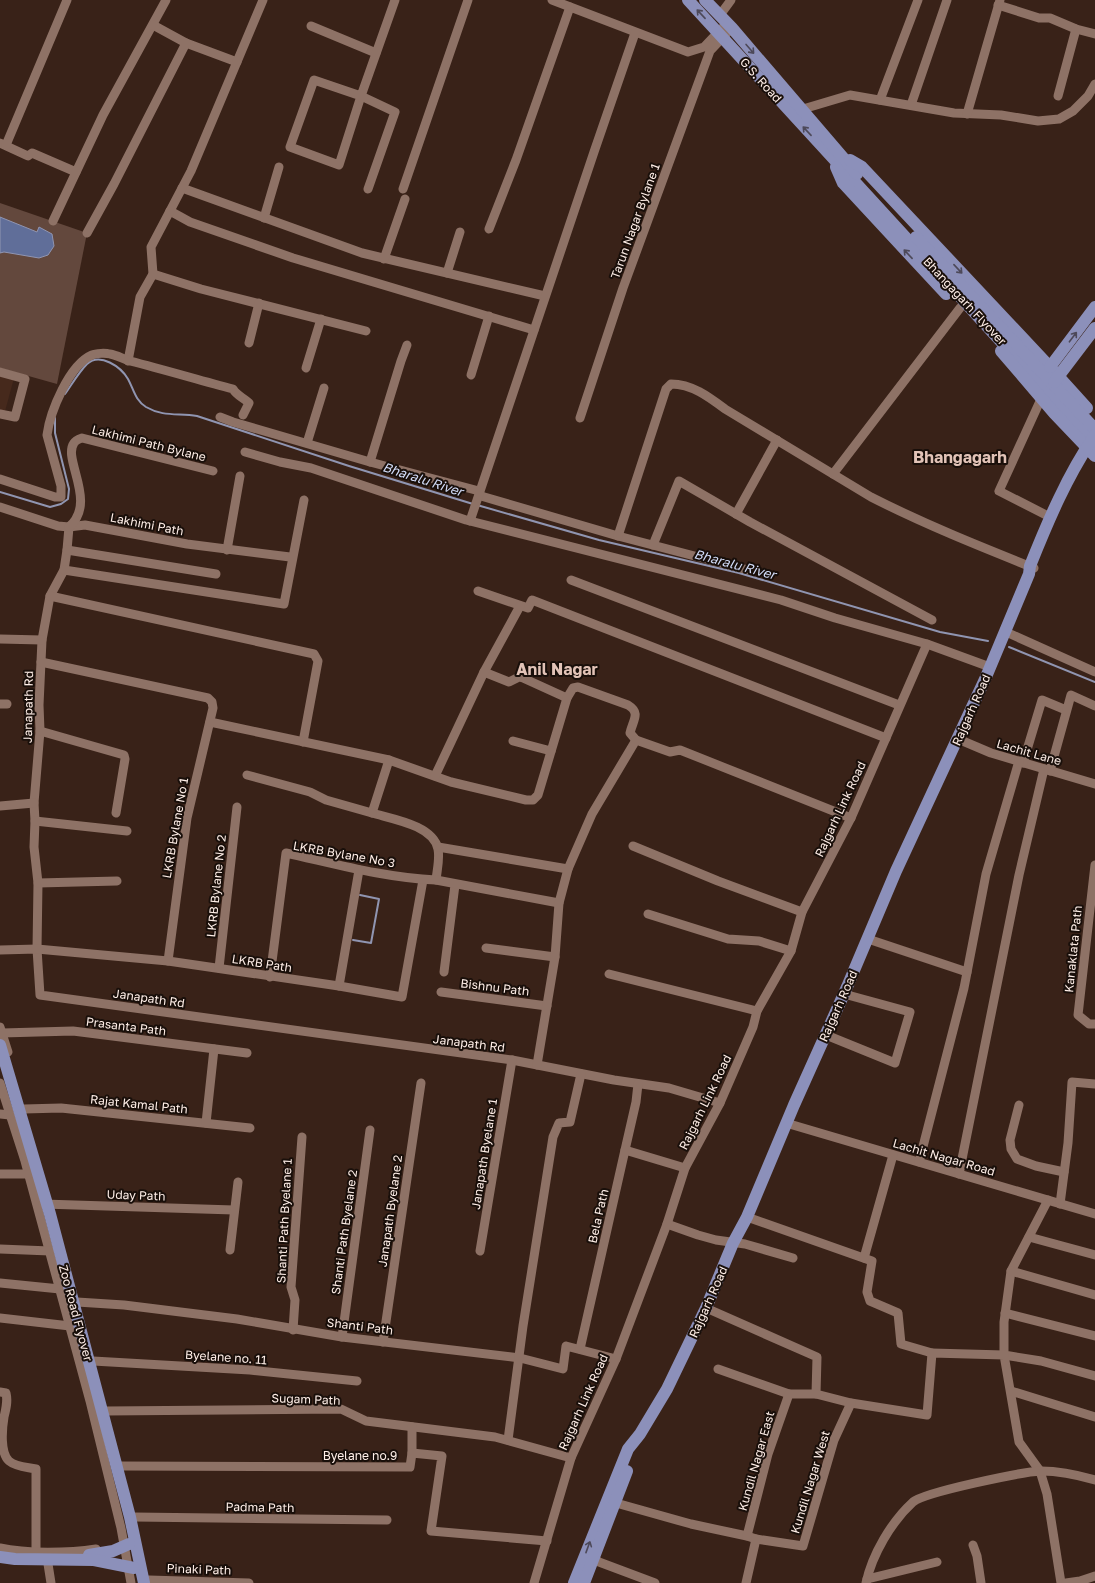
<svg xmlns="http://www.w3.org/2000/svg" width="1095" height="1583" font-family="'Golos Text',sans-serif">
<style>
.built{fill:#46291c}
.green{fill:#63483d}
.water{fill:#606e99;stroke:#9095b1}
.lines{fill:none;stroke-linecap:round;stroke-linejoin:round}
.stream{stroke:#9095b1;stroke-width:2}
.minor{stroke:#8e7266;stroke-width:9}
.major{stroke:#8c90ba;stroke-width:12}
.oneway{stroke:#4d4959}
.labels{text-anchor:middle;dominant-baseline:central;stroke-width:4;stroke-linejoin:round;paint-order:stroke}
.street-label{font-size:12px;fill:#ffefe8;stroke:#190f0a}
.water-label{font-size:13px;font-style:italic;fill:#d1dbf7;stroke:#190f0a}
.district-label{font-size:16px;font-weight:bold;fill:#e2c3b7;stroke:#190f0a}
</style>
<rect width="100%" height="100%" fill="#392218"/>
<polygon class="built" points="0,374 14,378 4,415 0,414"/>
<polygon class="green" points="0,203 87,233 57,384 0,368"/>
<polygon class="water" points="0,217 37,232 39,227 52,234 54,246 48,255 39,258 4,252 0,253"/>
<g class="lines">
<g class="stream">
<path d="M 65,394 C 72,384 79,372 87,364 C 100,352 121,367 128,379 C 134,390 135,400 146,407 C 163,417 178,413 197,416 L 349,466 L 473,504"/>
<polyline points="0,492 50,507 61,504 68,499 69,489 55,433 55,418"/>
<polyline points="477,505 599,540 739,573 940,632 988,641"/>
<polyline points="1009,647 1095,682"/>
<polyline points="353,940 371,943 379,899 360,895"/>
</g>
<g class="minor">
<polyline points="552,0 688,52 704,47 722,28"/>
<polyline points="998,5 1039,18 1050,18 1076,29 1095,34"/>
<polyline points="720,15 731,0"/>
<polyline points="311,26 376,53"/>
<polyline points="186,43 237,62"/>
<polyline points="1058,96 1076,29"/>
<polyline points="880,100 918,0"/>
<polyline points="911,105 947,0"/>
<polyline points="803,109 850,95 954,113 1001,115 1038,121 1059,119 1073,111 1088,96 1095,84"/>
<polyline points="967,114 1000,0"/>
<polyline points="0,143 28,156 32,153 76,172"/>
<polyline points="6,145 67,0"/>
<polyline points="182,188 362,253 545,296"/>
<polyline points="368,189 395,112 361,96 339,165 290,147 314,80 361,96 395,0"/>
<polyline points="403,189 468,0"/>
<polyline points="170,211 190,222 293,258 534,330"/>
<polyline points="264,218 279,167"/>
<polyline points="53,221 103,115 166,0"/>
<polyline points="489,229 516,160 570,7"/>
<polyline points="87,233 114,184 186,43 153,25"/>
<polyline points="384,259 405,199"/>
<polyline points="447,273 460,232"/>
<polyline points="153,274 201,289 366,331"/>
<polyline points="249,343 259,303"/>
<polyline points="128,361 140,297 153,274 151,247 191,171 263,0"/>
<polyline points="306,368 321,319"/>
<polyline points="0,372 25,379 15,417 0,414"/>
<polyline points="471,375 489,316"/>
<polyline points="1041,399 999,491 1050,517"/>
<polyline points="220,417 233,422 370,462 479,491 481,496 618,536 752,571"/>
<polyline points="580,418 623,288 710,51 727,33"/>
<polyline points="307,443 324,388"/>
<polyline points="245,452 280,462 311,468 466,520 781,600 835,618 927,644 990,667"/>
<polyline points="370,462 401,361 407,345"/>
<polyline points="833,474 960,308"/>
<path d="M 0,479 L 55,497 L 61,497 L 61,486 L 47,435 C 50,412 69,365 92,355 C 96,353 106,353 110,354 C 117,355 123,359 130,361 C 165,370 199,380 233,389 C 237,396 243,397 249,403 L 243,415"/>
<polyline points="0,507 58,526 69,527 85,525 187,544 290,557 292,559"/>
<polyline points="736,514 777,440"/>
<polyline points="470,521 594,152 635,33"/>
<polyline points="69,527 67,550 64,570 50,596 42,640 39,705 40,731 34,803 35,821 34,847 38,883 37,949 40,995 512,1060 614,1080 669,1088 720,1103"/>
<path d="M 69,527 C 98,502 62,459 74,443 C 75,441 79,439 82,438 L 213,471"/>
<path d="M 618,536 L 666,389 L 671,384 C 692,384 709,397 725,409 L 871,497 C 924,524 979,546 1034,568"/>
<polyline points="653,545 679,481 750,522 932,620"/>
<polyline points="67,550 216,574"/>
<polyline points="227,550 240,476"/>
<polyline points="64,570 284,604 304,500"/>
<polyline points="571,580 899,705"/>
<polyline points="478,591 528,608 532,600 886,738"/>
<polyline points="50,596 314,654 318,661 303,742"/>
<polyline points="1006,632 1095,672"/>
<polyline points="0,639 42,640"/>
<polyline points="41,662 208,698 212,702 213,708 187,818 168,961"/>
<polyline points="484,672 509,682 519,677 523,678 567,698"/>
<polyline points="0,704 7,704"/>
<path d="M 210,722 L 389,760 L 451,782 L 526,800 L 533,800 L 538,795 L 567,698 L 573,688 L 578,687 L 628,705 C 641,713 633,720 630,733 L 636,740"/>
<polyline points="40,731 124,755 125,759 116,813"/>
<polyline points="958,739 991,753 1095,784"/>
<polyline points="513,741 551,751"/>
<path d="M 389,760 L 372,813 C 392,819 433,825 438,849 C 440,859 437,870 436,880"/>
<polyline points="1023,763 1042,700 1066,710"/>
<polyline points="1050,771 1071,695 1095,706"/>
<polyline points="247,775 310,792 326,800 372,813"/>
<polyline points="435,776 484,672 520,606"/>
<polyline points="0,806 34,803"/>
<polyline points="35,821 127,831"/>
<polyline points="633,846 718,881 802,912"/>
<polyline points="438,847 568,869"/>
<polyline points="1095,865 1078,1015 1089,1024 1095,1024"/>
<polyline points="38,883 117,881"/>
<polyline points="648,914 728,939 759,941 791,951"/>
<polyline points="868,939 967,972"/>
<polyline points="486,948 555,957"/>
<polyline points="0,950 37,949 168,961 339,986 402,997 423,880"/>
<polyline points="219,968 237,807"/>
<polyline points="444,972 455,885"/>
<polyline points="609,974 757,1011"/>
<path d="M 270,977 L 286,853 C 336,864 386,878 436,880 L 559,903"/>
<polyline points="339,986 359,870"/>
<polyline points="441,992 547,1006"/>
<polyline points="0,1027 8,1052"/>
<polyline points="2,1033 73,1031 247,1053"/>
<polyline points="826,1035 895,1063 910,1012 844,994"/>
<polyline points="537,1065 555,957 559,903 568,869 592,814 636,740 670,752 680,750 851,818"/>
<polyline points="0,1083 25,1161 90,1401 121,1528 131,1583"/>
<polyline points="1019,1105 1010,1140 1011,1149 1017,1159 1036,1166 1064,1172"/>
<polyline points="24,1109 61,1108 250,1128"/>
<polyline points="0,1114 10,1115"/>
<polyline points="206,1123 214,1049"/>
<polyline points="786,1123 1095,1214"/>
<polyline points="625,1150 636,1102 638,1084"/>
<polyline points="919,1162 964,988 986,874 1019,761"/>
<polyline points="0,1174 29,1174"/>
<polyline points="959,1174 1019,875 1044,769"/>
<polyline points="1048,1200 1011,1271 1004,1322 1004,1355 1041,1361 1095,1376"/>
<polyline points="43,1204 234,1210"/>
<polyline points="1060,1204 1068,1143 1072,1082 1095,1084"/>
<polyline points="747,1217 872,1261 867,1292 870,1301 898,1313 901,1344 932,1353"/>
<polyline points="667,1224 698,1235 716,1240 745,1244 793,1258"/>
<polyline points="1029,1237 1095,1255"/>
<polyline points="0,1249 50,1251"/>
<polyline points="230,1250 238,1182"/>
<polyline points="480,1251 512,1060"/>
<polyline points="864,1258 893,1155"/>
<polyline points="1011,1271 1095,1295"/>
<polyline points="0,1283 60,1289"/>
<polyline points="77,1302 124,1305 237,1319 342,1337 520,1358 563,1369 566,1346 616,1359"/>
<polyline points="706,1308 817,1357 816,1394 851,1403 927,1415 932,1353 1004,1355 1019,1442 1040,1471 1047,1494 1061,1583"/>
<polyline points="1005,1313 1095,1336"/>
<polyline points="0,1318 70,1326"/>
<polyline points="293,1330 295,1300 291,1287 302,1137"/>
<polyline points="342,1337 370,1130"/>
<polyline points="383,1342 421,1083"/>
<polyline points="580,1349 625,1150 685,1168"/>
<polyline points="93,1361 250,1370 357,1381"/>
<polyline points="718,1369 789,1394"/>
<polyline points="1011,1391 1095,1417"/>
<path d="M 0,1392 L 6,1393 C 8,1401 6,1409 4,1417 C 2,1429 0,1453 9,1461 C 16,1467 27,1467 36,1469 L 36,1551"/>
<polyline points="106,1411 341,1409 366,1421 495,1437 571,1458"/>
<polyline points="508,1440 523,1326 553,1137 559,1123 570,1122 581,1074"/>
<polyline points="412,1453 412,1427"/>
<polyline points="121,1466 410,1467 412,1453 442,1456 431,1531 547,1541"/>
<polyline points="616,1503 691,1524 747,1536 756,1539 803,1546 834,1440 851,1403"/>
<polyline points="134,1517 387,1520"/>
<polyline points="747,1536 768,1454 789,1394 816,1394"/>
<polyline points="973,1545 977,1556 981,1583"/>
<path d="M 0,1548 C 26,1554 70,1553 96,1549"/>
<polyline points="594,1558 599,1562 655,1583"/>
<polyline points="48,1564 51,1583"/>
<polyline points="867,1579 937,1562"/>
<polyline points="149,1580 249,1583"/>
<polyline points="534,1583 571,1458 616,1359 667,1224 685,1168 720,1103 753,1027 757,1011 791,951 802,912 851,818 927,644"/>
<polyline points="746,1583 756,1539"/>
<path d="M 866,1583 C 872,1555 891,1522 913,1502 C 925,1492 1022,1472 1041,1471 C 1059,1471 1078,1475 1095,1480"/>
<polyline points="1066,1583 1080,1581 1095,1576"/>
</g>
<g class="major">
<polyline points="688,0 1095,444"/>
<polyline points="705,0 732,28 857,174"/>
<polyline points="850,160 862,167 1050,367 1087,408"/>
<polyline points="836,167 843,183 946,294"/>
<polyline points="916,237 1095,429"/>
<polyline points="1001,351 1054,413 1095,456"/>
<polyline points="1050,367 1095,307"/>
<polyline points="1054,382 1095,328"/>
<polyline points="0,1045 50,1214 130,1517 144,1583"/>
<polyline points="89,1555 113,1551 129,1544"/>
<polyline points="0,1557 15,1559 94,1560 134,1568"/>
<path d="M 574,1583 L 628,1449 L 640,1434 L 667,1389 L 706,1308 L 733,1243 L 747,1217 L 794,1105 L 847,987 L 896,871 L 986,677 L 1029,574 L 1030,566 C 1048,521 1067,476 1095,435"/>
<polyline points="584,1583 627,1471"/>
</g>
</g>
<defs><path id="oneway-shaft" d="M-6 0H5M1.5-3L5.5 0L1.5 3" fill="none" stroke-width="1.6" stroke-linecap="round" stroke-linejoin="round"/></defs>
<g class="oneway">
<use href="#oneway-shaft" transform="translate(701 14) rotate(-133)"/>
<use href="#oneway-shaft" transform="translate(750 49) rotate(49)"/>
<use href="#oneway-shaft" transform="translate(807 131) rotate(-133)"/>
<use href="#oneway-shaft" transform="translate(908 254) rotate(-133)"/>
<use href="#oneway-shaft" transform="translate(958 269) rotate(47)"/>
<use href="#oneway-shaft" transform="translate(1073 337) rotate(-53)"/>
<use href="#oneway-shaft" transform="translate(588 1547) rotate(-70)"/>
</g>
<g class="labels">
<g class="street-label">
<text transform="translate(761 80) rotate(48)">G.S. Road</text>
<text transform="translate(635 221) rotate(-70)">Tarun Nagar Bylane 1</text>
<text transform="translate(965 301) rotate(47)">Bhangagarh Flyover</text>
<text transform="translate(149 443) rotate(14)">Lakhimi Path Bylane</text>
<text transform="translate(147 524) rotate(11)">Lakhimi Path</text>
<text transform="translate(28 707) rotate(-89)">Janapath Rd</text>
<text transform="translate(971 710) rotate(-66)">Rajgarh Road</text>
<text transform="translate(1029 752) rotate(16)">Lachit Lane</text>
<text transform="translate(840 809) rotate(-65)">Rajgarh Link Road</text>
<text transform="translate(175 828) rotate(-80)">LKRB Bylane No 1</text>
<text transform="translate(344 854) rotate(10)">LKRB Bylane No 3</text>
<text transform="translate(216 886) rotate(-84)">LKRB Bylane No 2</text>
<text transform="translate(1073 949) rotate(-84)">Kanaklata Path</text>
<text transform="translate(262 963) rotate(9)">LKRB Path</text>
<text transform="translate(495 987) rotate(7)">Bishnu Path</text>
<text transform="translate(149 998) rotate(8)">Janapath Rd</text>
<text transform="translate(838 1006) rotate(-66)">Rajgarh Road</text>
<text transform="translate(126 1026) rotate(7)">Prasanta Path</text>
<text transform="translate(469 1043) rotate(7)">Janapath Rd</text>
<text transform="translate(705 1102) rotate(-64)">Rajgarh Link Road</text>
<text transform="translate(139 1104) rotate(6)">Rajat Kamal Path</text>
<text transform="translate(484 1154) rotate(-81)">Janapath Byelane 1</text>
<text transform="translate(944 1157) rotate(16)">Lachit Nagar Road</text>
<text transform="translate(136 1195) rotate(2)">Uday Path</text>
<text transform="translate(390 1211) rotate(-82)">Janapath Byelane 2</text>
<text transform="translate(598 1216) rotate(-77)">Bela Path</text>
<text transform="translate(284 1221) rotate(-87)">Shanti Path Byelane 1</text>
<text transform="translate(344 1232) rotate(-82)">Shanti Path Byelane 2</text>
<text transform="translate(708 1302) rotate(-66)">Rajgarh Road</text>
<text transform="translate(76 1313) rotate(75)">Zoo Road Flyover</text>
<text transform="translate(360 1326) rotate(7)">Shanti Path</text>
<text transform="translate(226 1357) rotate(4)">Byelane no. 11</text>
<text transform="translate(306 1399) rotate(2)">Sugam Path</text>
<text transform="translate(583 1402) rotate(-66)">Rajgarh Link Road</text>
<text x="360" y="1455">Byelane no.9</text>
<text transform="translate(756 1461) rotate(-74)">Kundil Nagar East</text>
<text transform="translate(810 1482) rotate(-73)">Kundil Nagar West</text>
<text transform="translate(260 1507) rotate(1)">Padma Path</text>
<text transform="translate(199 1569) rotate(2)">Pinaki Path</text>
</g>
<g class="water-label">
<text transform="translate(423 479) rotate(18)">Bharalu River</text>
<text transform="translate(735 564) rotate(15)">Bharalu River</text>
</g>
<g class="district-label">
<text x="960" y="457">Bhangagarh</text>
<text x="557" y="669">Anil Nagar</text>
</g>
</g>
</svg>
